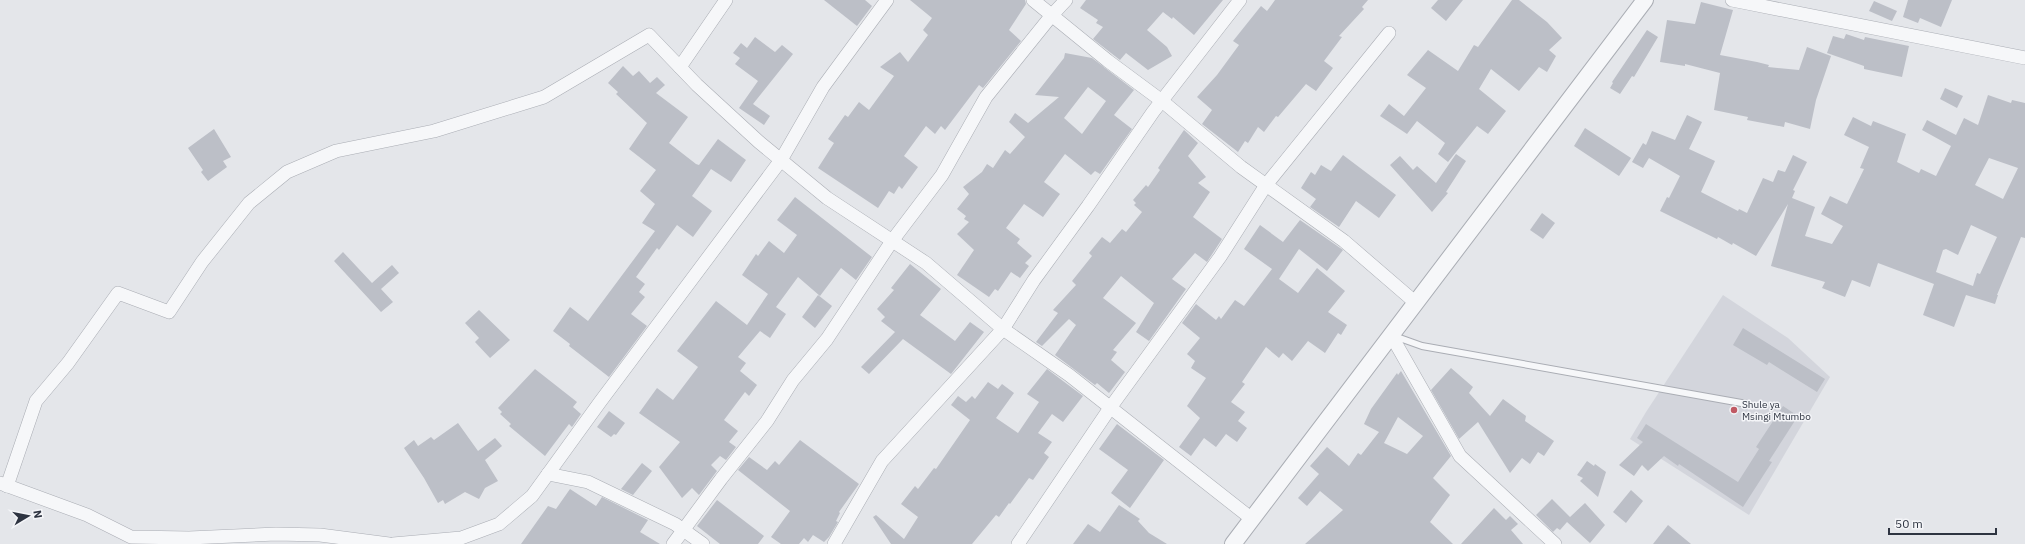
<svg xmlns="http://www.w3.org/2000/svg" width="2025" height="544" font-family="'IBM Plex Sans',sans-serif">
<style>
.built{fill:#d3d5dc}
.building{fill:#bcbfc7;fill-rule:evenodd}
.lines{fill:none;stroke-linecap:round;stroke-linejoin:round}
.service-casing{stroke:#aaadb4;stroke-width:8}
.minor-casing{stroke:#aaadb4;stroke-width:14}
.tertiary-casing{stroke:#aaadb4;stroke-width:18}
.service{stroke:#f6f7f9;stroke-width:6}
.minor{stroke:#f6f7f9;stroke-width:13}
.tertiary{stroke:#f6f7f9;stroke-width:16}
.poi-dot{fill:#c05963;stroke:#f4f5f8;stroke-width:1.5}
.labels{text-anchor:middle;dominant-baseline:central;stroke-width:3;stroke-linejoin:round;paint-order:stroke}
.poi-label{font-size:10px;fill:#2e3441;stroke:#f4f5f8;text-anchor:start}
</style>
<rect width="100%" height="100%" fill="#e4e6ea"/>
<polygon class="built" points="1723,295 1788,338 1830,377 1749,515 1630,439 1646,412"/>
<g class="building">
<polygon points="824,0 865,0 872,6 857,26"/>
<polygon points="910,0 1025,0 1026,4 1009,30 1021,41 983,88 979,85 945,130 941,126 935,134 926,126 904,156 918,167 902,189 899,186 894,194 889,191 878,208 818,168 834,143 828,139 845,115 848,117 859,102 869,110 894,76 880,67 900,52 908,62 928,35 923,30 932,18"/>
<polygon points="1086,0 1223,0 1194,35 1173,17 1172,19 1163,12 1147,30 1167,47 1172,56 1148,70 1126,53 1120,60 1093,39 1103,27 1096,23 1098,20 1080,8"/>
<polygon points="1275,0 1368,0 1362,7 1364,9 1339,36 1342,37 1324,61 1333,68 1316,91 1306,84 1278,117 1276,116 1264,132 1258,127 1248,143 1245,141 1238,152 1202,124 1212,110 1197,97 1217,75 1239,45 1233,41 1261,6 1267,11"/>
<polygon points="1438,0 1463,0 1446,21 1431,8"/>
<polygon points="1512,0 1519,0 1547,22 1562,38 1549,50 1556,56 1547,72 1539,67 1519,91 1491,69 1479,89 1506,111 1488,134 1477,126 1448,162 1438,154 1445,143 1417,121 1407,134 1380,116 1389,104 1404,116 1426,88 1407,75 1428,50 1458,71 1474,45 1478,47"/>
<polygon points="1908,0 1952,0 1941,27 1920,18 1918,23 1903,17"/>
<polygon points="1874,1 1897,11 1892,21 1869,11"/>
<polygon points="1701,2 1733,10 1720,55 1757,62 1769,65 1768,67 1799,70 1807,47 1831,56 1816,100 1810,129 1785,122 1784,127 1747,120 1748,117 1714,110 1720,73 1685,64 1685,66 1660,62 1667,20 1695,24"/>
<polygon points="1647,30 1658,37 1634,77 1632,76 1620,94 1610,88 1613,83 1612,82"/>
<polygon points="1846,34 1864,40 1865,37 1909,46 1902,77 1864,69 1864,66 1827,53 1833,36 1844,39"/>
<polygon points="755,37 775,52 782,45 793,54 753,104 770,116 764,125 739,108 758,81 735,64 740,58 733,53 741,43 747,48"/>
<path d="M 1065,53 L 1092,58 L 1134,90 L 1114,115 L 1132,129 L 1100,174 L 1095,171 L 1091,175 L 1065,154 L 1044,182 L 1060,194 L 1043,217 L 1024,204 L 1006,228 L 1020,239 L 1017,243 L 1032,256 L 1025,263 L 1029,266 L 1020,278 L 1011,272 L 998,291 L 995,289 L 989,297 L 957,275 L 974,250 L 957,234 L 969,222 L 964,219 L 966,216 L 957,209 L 969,194 L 963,187 L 982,172 L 987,164 L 993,168 L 1005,150 L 1010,154 L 1025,137 L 1009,122 L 1015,113 L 1028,123 L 1059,97 L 1035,95 L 1064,58 ZM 1088,87 L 1106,101 L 1082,134 L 1064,118 Z"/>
<polygon points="623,66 633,76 639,71 650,83 657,77 665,85 656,93 688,117 669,143 696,164 699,165 718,139 746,160 731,182 711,169 692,196 712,211 693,237 677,225 659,250 657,248 636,277 645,284 639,292 645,297 631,314 647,326 609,377 569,346 570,344 553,331 570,307 588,321 655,231 642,223 655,204 640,191 656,170 629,149 647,123 616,94 618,92 608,83"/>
<polygon points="1945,88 1963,96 1957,108 1940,99"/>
<path d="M 1988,95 L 2011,103 L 2012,100 L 2025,103 L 2025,238 L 2021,237 L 1997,295 L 1998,295 L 1995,304 L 1966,295 L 1954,327 L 1923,315 L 1934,284 L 1878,263 L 1870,287 L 1852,280 L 1845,297 L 1822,288 L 1825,282 L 1771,266 L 1788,204 L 1756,256 L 1733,243 L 1732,245 L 1718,237 L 1717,239 L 1660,211 L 1667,197 L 1669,198 L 1680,176 L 1649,158 L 1643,168 L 1632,162 L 1643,143 L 1646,145 L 1652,131 L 1675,140 L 1687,115 L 1702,122 L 1689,149 L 1715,161 L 1701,192 L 1738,211 L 1739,209 L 1747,213 L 1763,178 L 1773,182 L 1778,170 L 1785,172 L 1793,155 L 1807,162 L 1793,190 L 1795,191 L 1792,198 L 1815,207 L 1805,236 L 1832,244 L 1843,226 L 1821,214 L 1830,196 L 1847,204 L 1864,169 L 1860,168 L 1869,147 L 1844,135 L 1853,117 L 1871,126 L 1873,121 L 1906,134 L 1897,162 L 1919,173 L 1921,169 L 1936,176 L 1951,146 L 1922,130 L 1927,120 L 1956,135 L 1964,118 L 1978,125 ZM 1989,158 L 2018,168 L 2003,199 L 1975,185 ZM 1971,225 L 1997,237 L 1980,274 L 1977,273 L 1973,286 L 1936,272 L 1943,250 L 1946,249 L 1958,255 Z"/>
<polygon points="1585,128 1631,158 1619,176 1574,146"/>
<polygon points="214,129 231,157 223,161 227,167 208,181 201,172 203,170 188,148"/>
<polygon points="1184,130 1198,143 1188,156 1206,177 1198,183 1210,192 1193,217 1222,239 1207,262 1195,253 1172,279 1186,289 1149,341 1136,332 1154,303 1121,276 1103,298 1136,323 1113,350 1117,352 1111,360 1125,372 1109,393 1097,383 1095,385 1055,355 1076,325 1069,319 1042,346 1036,342 1058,313 1053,310 1076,285 1072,281 1092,256 1089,253 1102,237 1110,243 1122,229 1126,232 1142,212 1134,205 1136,203 1133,200 1146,185 1148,187 1160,170 1158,168"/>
<polygon points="1456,154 1466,161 1446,192 1448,193 1432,212 1390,165 1400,156 1413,170 1417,166 1436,183"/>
<polygon points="1343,155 1396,195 1379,218 1356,201 1339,227 1310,207 1316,199 1301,188 1311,172 1315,175 1321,165 1331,171"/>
<polygon points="795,197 872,257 856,280 841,268 820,296 798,277 776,307 786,314 770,338 760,331 738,357 746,363 740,371 757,385 749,396 745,392 724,420 738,431 729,442 736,447 726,460 720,456 711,465 717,471 699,495 692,488 682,498 659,467 680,442 639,413 657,388 673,400 698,367 677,351 716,301 747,325 768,294 742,275 756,254 758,256 769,241 784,253 797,235 777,220"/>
<polygon points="1542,213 1555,223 1543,239 1530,230"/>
<polygon points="1300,220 1343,250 1327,271 1299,249 1279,279 1298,293 1317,268 1345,291 1328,312 1347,325 1341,335 1338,333 1325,353 1308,341 1292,361 1283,353 1279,358 1266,347 1242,382 1245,384 1231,402 1245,412 1238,421 1247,428 1237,442 1226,434 1216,447 1204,438 1191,456 1179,447 1200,418 1187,406 1206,378 1191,368 1195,361 1187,354 1200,338 1182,323 1196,304 1216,320 1219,316 1221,319 1235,300 1244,306 1272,269 1244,249 1260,225 1283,242"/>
<polygon points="343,252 372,283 392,265 399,273 381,289 393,302 381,312 334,261"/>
<polygon points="910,264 941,289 920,315 955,341 970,322 984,332 951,374 903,339 869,374 861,367 895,332 881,321 885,317 877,309 894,290 891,288"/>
<polygon points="818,295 832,306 815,328 802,317"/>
<polygon points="479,310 510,340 490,358 475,342 479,338 465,323"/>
<polygon points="1743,328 1825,379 1817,392 1769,362 1767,365 1733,345"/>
<polygon points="1451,368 1473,387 1469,393 1490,416 1503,399 1526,416 1525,421 1554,441 1544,456 1538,452 1530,464 1522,458 1510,473 1478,422 1459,439 1431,390"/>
<polygon points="535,369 577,402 573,407 581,414 572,427 569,424 545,456 509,426 511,424 500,414 502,412 498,408"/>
<polygon points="1047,369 1083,396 1063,422 1052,414 1038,433 1052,442 1044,453 1049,457 1033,480 1029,478 1010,504 1009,503 999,517 996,515 972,544 891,544 873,517 876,515 904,539 918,517 901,504 915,486 918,489 934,468 936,469 970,420 951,405 958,396 966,402 972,396 975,399 988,382 998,389 1002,384 1014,393 996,418 1018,433 1039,402 1027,394"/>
<path d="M 1401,371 L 1451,456 L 1433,478 L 1450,495 L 1430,522 L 1453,544 L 1305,544 L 1343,510 L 1320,491 L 1307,506 L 1298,498 L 1319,474 L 1310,466 L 1327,447 L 1349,466 L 1358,453 L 1361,455 L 1379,432 L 1364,424 L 1371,409 L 1397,373 L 1398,375 ZM 1398,417 L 1423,436 L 1407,454 L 1384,443 Z"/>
<polygon points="1783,406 1798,416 1769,461 1772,462 1743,507 1679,464 1678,466 1664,456 1648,471 1642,465 1634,476 1619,465 1643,442 1637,438 1646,424 1738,482 1759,449 1756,447"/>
<polygon points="609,411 625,423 616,435 614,434 611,437 597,427"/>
<polygon points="458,423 478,451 495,438 502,446 485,460 498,481 485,488 479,499 465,492 445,504 443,500 438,503 424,478 404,448 414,440 418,446 431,437 434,440"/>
<polygon points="1117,424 1164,460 1130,508 1111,493 1128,470 1099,449"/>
<polygon points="800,440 859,484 839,512 840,513 836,521 838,522 829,537 824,542 813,535 808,542 804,538 799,544 781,544 771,537 790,511 738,470 749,457 767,470 775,461 779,465"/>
<polygon points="1587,461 1594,466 1595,464 1606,472 1598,497 1580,481 1583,478 1577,475"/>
<polygon points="642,463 652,471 633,495 621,489"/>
<polygon points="570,489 596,506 602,497 648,520 640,532 660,544 521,544 548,506 556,509"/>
<polygon points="1631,490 1643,501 1626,523 1613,512"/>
<polygon points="1552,499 1570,517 1585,503 1605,525 1590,543 1567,522 1560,530 1557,528 1553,532 1536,515"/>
<polygon points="717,500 764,536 758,544 720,544 697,526"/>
<polygon points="1119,505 1140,519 1138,521 1149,533 1167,544 1073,544 1088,524 1100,532"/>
<polygon points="1494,508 1506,520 1510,516 1518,524 1511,530 1523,544 1461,544"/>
<polygon points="1668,525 1691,544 1653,544"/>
</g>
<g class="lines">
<defs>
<polyline id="service" points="1394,336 1422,346 1747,404"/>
<g id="minor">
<polyline points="1033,0 1108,61 1162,101 1241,167 1344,241 1416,303"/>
<polyline points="1732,0 2025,58"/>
<polyline points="680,67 726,0"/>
<polyline points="1391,335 1460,456 1555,544"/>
<polyline points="548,474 588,482 675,524 703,544"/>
<polyline points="0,483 87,515 131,537 189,538 276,534 320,535 389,544"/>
<polyline points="7,486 36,401 68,363 118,293 169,312 202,262 249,203 287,172 336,151 434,131 544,97 649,35 697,85 759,142 827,198 926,263 1003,329 1069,375 1252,519"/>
<polyline points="393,544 461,538 499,524 532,496 600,402 781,160 823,87 887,0"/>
<polyline points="673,544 721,479 767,421 793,380 827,339 892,241 942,175 986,97 1052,15 1066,0"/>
<polyline points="834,544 882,461 1003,329 1034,280 1088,206 1153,112 1240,0"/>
<polyline points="1018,544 1110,408 1220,257 1266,185 1389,33"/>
</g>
<polyline id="tertiary" points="1233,544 1645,0"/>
</defs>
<use href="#service" class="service-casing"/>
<use href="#minor" class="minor-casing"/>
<use href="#tertiary" class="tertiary-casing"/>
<use href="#service" class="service"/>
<use href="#minor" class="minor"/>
<use href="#tertiary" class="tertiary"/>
</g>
<circle class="poi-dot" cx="1734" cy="410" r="4"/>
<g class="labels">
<g class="poi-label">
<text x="1742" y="404">Shule ya<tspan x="1742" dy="12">Msingi Mtumbo</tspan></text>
</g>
</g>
<g transform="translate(28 516) rotate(80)" stroke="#f4f5f8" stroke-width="3" paint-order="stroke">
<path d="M0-3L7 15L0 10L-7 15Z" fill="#2e3441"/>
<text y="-6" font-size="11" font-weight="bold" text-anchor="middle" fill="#2e3441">N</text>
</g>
<path d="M1889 528v6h107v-6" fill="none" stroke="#2e3441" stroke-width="2"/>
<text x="1895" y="528" font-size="12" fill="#2e3441" stroke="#f4f5f8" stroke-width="3" paint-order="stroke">50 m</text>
</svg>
